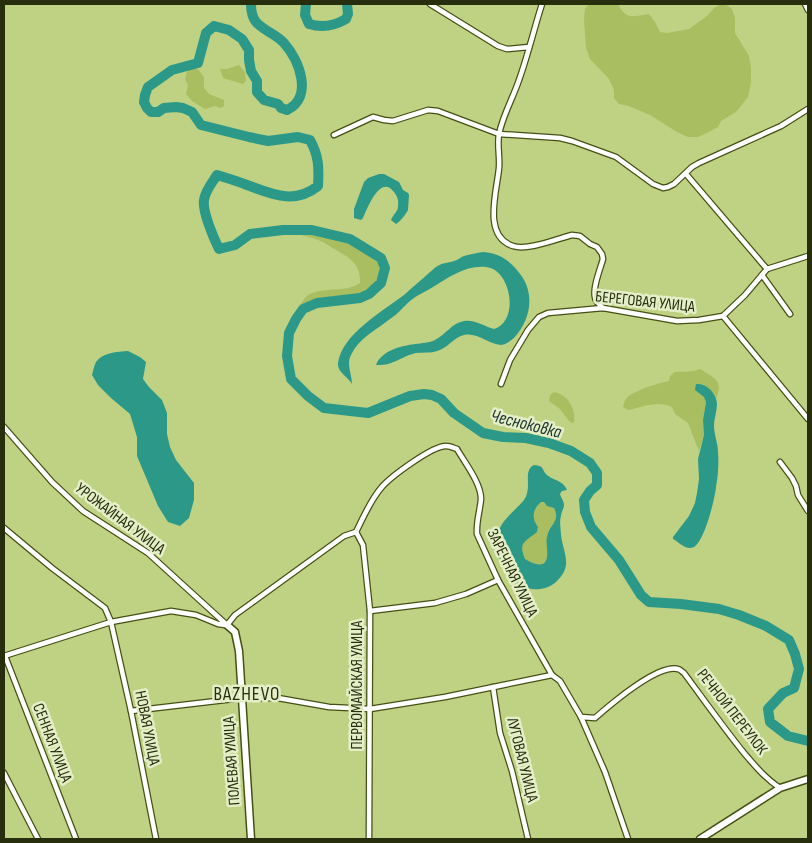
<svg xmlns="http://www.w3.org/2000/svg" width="812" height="843" font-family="'Sofia Sans Condensed',sans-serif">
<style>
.green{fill:#a9bd61}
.water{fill:#2c9988;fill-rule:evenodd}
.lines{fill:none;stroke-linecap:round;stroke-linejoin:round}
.river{stroke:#2c9988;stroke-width:10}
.street-casing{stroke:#455014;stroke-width:7}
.secondary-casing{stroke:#455014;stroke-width:9}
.street{stroke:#fff;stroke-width:4.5}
.secondary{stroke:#fff;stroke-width:6}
.labels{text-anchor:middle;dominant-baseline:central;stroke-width:5;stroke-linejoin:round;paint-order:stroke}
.street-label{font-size:16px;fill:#272e0e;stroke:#e4eec7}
.water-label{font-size:18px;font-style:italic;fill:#213934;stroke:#e4eec7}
.quarter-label{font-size:19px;letter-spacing:1px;fill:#272e0e;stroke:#e4eec7}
</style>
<rect width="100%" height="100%" fill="#bfd283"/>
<g class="green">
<path d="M 589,4 L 618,4 C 626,21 634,16 649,14 L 655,22 L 660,32 L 667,33 L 689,29 L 707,16 L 714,8 L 721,4 L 725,4 L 732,9 L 735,18 L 735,33 L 749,56 L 751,67 L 751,83 L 748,97 L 736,112 L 721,121 L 718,127 L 707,133 L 698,137 L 688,137 L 677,132 L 650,115 L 629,106 L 619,104 L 614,98 L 614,90 L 609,79 L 590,59 L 586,48 L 584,19 L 585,9 Z"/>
<polygon points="239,65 245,72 246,81 243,84 223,78 220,69 227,69"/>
<polygon points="192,68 198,69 204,77 204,88 209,94 224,100 224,106 220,108 215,106 205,109 192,101 186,94 188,85 185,79 187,71"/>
<path d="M 283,230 L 312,230 L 350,239 L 381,258 L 385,268 L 381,283 L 369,294 L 360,298 L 317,303 L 303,309 L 300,305 C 302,303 303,300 305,298 C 316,285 345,294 360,283 C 361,264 350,258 336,250 C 330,247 325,242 318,240 C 307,236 295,234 283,230 Z"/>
<path d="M 700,369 C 714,378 724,380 716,399 L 708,388 L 700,384 L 706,402 L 703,420 L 704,435 L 699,451 L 688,423 L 675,414 L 672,407 C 657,400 643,407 628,410 L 623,407 C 624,404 624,401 626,399 C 632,391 659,383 669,381 L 670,376 L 675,372 C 684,371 691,373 700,369 Z"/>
<path d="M 554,392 C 568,395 576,408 574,422 L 572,423 L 569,421 L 560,409 L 549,401 L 550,395 Z"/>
<path d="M 541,502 C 546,502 549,507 554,508 C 561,522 551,522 548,533 C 546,540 548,546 547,553 C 547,557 547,561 543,563 C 538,567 529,562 525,559 C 518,542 525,541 537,532 L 538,527 C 531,518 533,510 541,502 Z"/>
</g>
<g class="water">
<path d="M 379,174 L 384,174 L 399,182 L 403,190 L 408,193 L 409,195 L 408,210 C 406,214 400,222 396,224 L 391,220 C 393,214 398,212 398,206 C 399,200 397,195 393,191 C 380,175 367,209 363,218 L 361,220 L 354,218 L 354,209 L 364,182 L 368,178 Z"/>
<path d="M 483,252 C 501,253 513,263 523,278 C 535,298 529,322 514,338 C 510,341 506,345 501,345 C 488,344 477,332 464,335 C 455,337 450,345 442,349 C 433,354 425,352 416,353 C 406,355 400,360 391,363 C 386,365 381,365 376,365 C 382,350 401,346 415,344 C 422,343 429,343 435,340 C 445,335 452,323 464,321 C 474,319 484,326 494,329 C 520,321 511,269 486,267 C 466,265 449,277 433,287 C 425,292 417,295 410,301 C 403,307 398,314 390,319 C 376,330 359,338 351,355 C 346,365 352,374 352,384 C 347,376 337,372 338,363 C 342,334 383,311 404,295 C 412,287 422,280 430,272 C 432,271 434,268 436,267 C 441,263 448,263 454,261 C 458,260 461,257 464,256 C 470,254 477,253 483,252 Z"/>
<path d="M 128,351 L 140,357 L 146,362 L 143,379 L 149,387 L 162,400 L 167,413 L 167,434 L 170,447 L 176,460 L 194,483 L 194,500 L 189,518 L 180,526 L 168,522 L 158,506 L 137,456 L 137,437 L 130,414 L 111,398 L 98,385 L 92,375 C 93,371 94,366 96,362 C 103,352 117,352 128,351 Z"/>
<path d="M 696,384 C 705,383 713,390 716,399 C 719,407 714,417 714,425 C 714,435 718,443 718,452 C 719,463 718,476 716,487 C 715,499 704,542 694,547 C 686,551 679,542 673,539 L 673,537 L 689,516 L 695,503 L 697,493 L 699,479 L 698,459 L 704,435 L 703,420 L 706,402 L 704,397 L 695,390 Z"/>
<path d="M 534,465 C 545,466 541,469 547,475 C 554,481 563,480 567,490 L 562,491 L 560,494 C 561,498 564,501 564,505 C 564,509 561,512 561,516 C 559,522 561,529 561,535 C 562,545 567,555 566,565 C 565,572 561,577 556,582 C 549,588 541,590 532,589 C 508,586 493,556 498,533 C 502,519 516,510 524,500 C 533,487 522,471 534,465 ZM 541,502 L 544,502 L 547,506 L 554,508 C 561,522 549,524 547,537 C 546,541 547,545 547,549 C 549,568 538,567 525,559 C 518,542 525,542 537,532 L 538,527 C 531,518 533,509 541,502 Z"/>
</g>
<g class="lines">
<g class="river">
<path d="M 251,4 C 251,10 252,17 256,22 C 264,31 276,34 284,43 C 299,60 314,97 287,110 L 281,108 L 278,104 L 264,100 L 257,92 L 257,81 L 251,71 L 249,60 L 249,50 L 242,39 L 229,30 L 214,26 L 206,33 L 198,63 L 172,70 L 148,87 L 145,95 L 144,102 L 147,108 L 151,112 L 158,112 L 164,108 L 176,107 L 183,108 L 192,112 L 201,125 L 249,137 L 268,141 L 298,137 L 310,140 C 319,156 319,168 318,186 C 294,205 272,194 247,185 C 237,181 227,178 217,175 C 212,183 205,191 204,200 C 202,211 214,239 219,249 L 235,245 L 250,234 L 283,230 L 312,230 L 350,239 L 381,258 L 385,268 L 381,283 L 369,294 L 360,298 L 317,303 L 303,309 L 296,319 L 289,333 L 287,356 L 291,379 L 308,396 L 324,408 L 368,413 L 410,396 L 424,394 L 432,395 L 441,399 L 454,413 L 483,433 L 503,437 L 526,438 L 549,443 L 571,451 L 590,463 L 597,473 L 597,485 L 590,491 L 584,500 L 585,512 L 591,527 L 619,560 L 641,595 L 649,602 L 681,604 L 719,609 L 739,615 L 766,626 L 789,640 L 795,654 L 799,669 L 794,688 L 783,693 L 768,709 L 770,722 L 788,736 L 808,741"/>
<path d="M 306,4 L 305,15 L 309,24 C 322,28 334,26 346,19 L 348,14 L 347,4"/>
</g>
<defs>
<g id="street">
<polyline points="430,4 498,46 507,49 529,47"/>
<path d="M 542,4 C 534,29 528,55 519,80 C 513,98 503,115 499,134 C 497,145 500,156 499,168 C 497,191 482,236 513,246 C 527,251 557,239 572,235 L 580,236 L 590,244 L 597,247 L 602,254 L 603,259 C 600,270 590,293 597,302 C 599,304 601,306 603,308"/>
<polyline points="805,4 808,10"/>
<polyline points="334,135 373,117 384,120 393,121 428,110 438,111 499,134 560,138 572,141 616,157 653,184 663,188 668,187 674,184 692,167 699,163 781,126 808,109"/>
<polyline points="686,174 767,269"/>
<polyline points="762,275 790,314"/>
<polyline points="723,316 745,295 767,269 808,256"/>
<polyline points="501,384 510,360 528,330 539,317 548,313 603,308 677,321 699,320 723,316 808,419"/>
<polyline points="4,427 52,482 83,511 148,553 227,625"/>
<polyline points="780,462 792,478 796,486 798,495 808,511"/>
<polyline points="4,528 52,568 105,608 111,622 131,711 156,839"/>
<polyline points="356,532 363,545 370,611 369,839"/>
<polyline points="370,611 435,603 466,594 498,580"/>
<path d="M 227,625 L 235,615 L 344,536 L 356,532 C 363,518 370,501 381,488 C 390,477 432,446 446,446 C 450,446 454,448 457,449 C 465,463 481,483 481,499 C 480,511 476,522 477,534 L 498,580 L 552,675 L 560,681 L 581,717 L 605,772 L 628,839"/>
<polyline points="4,656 111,622 171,611 196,615 218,624 225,625"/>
<polyline points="5,656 76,839"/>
<polyline points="493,687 500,733 512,771 528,839"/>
<polyline points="131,711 242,698 278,698 329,707 370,709 445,697 552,675"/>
<path d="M 581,717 L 595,718 C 610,705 657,664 678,669 C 680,669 682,672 684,673 C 704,700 723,727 744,753 C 755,766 766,779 780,788"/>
<polyline points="4,773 38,839"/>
</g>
<g id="secondary">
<polyline points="227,625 235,632 239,651 251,839"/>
<polyline points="700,839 780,788 808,779"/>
</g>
</defs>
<use href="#street" class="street-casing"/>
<use href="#secondary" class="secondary-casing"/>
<use href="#street" class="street"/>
<use href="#secondary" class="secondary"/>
</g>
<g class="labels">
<g class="street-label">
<text transform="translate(645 302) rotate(6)">БЕРЕГОВАЯ УЛИЦА</text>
<text transform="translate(120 519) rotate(37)">УРОЖАЙНАЯ УЛИЦА</text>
<text transform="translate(512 573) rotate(64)">ЗАРЕЧНАЯ УЛИЦА</text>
<text transform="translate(357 685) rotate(-90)">ПЕРВОМАЙСКАЯ УЛИЦА</text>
<text transform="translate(732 712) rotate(52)">РЕЧНОЙ ПЕРЕУЛОК</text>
<text transform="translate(147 728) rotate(79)">НОВАЯ УЛИЦА</text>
<text transform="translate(52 743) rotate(69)">СЕННАЯ УЛИЦА</text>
<text transform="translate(522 760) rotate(76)">ЛУГОВАЯ УЛИЦА</text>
<text transform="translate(232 761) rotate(-94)">ПОЛЕВАЯ УЛИЦА</text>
</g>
<g class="water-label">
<text transform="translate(526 424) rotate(14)">Чесноковка</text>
</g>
<g class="quarter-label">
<text x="247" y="694">BAZHEVO</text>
</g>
</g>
<rect width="812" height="843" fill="none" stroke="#272e0e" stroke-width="10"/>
</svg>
